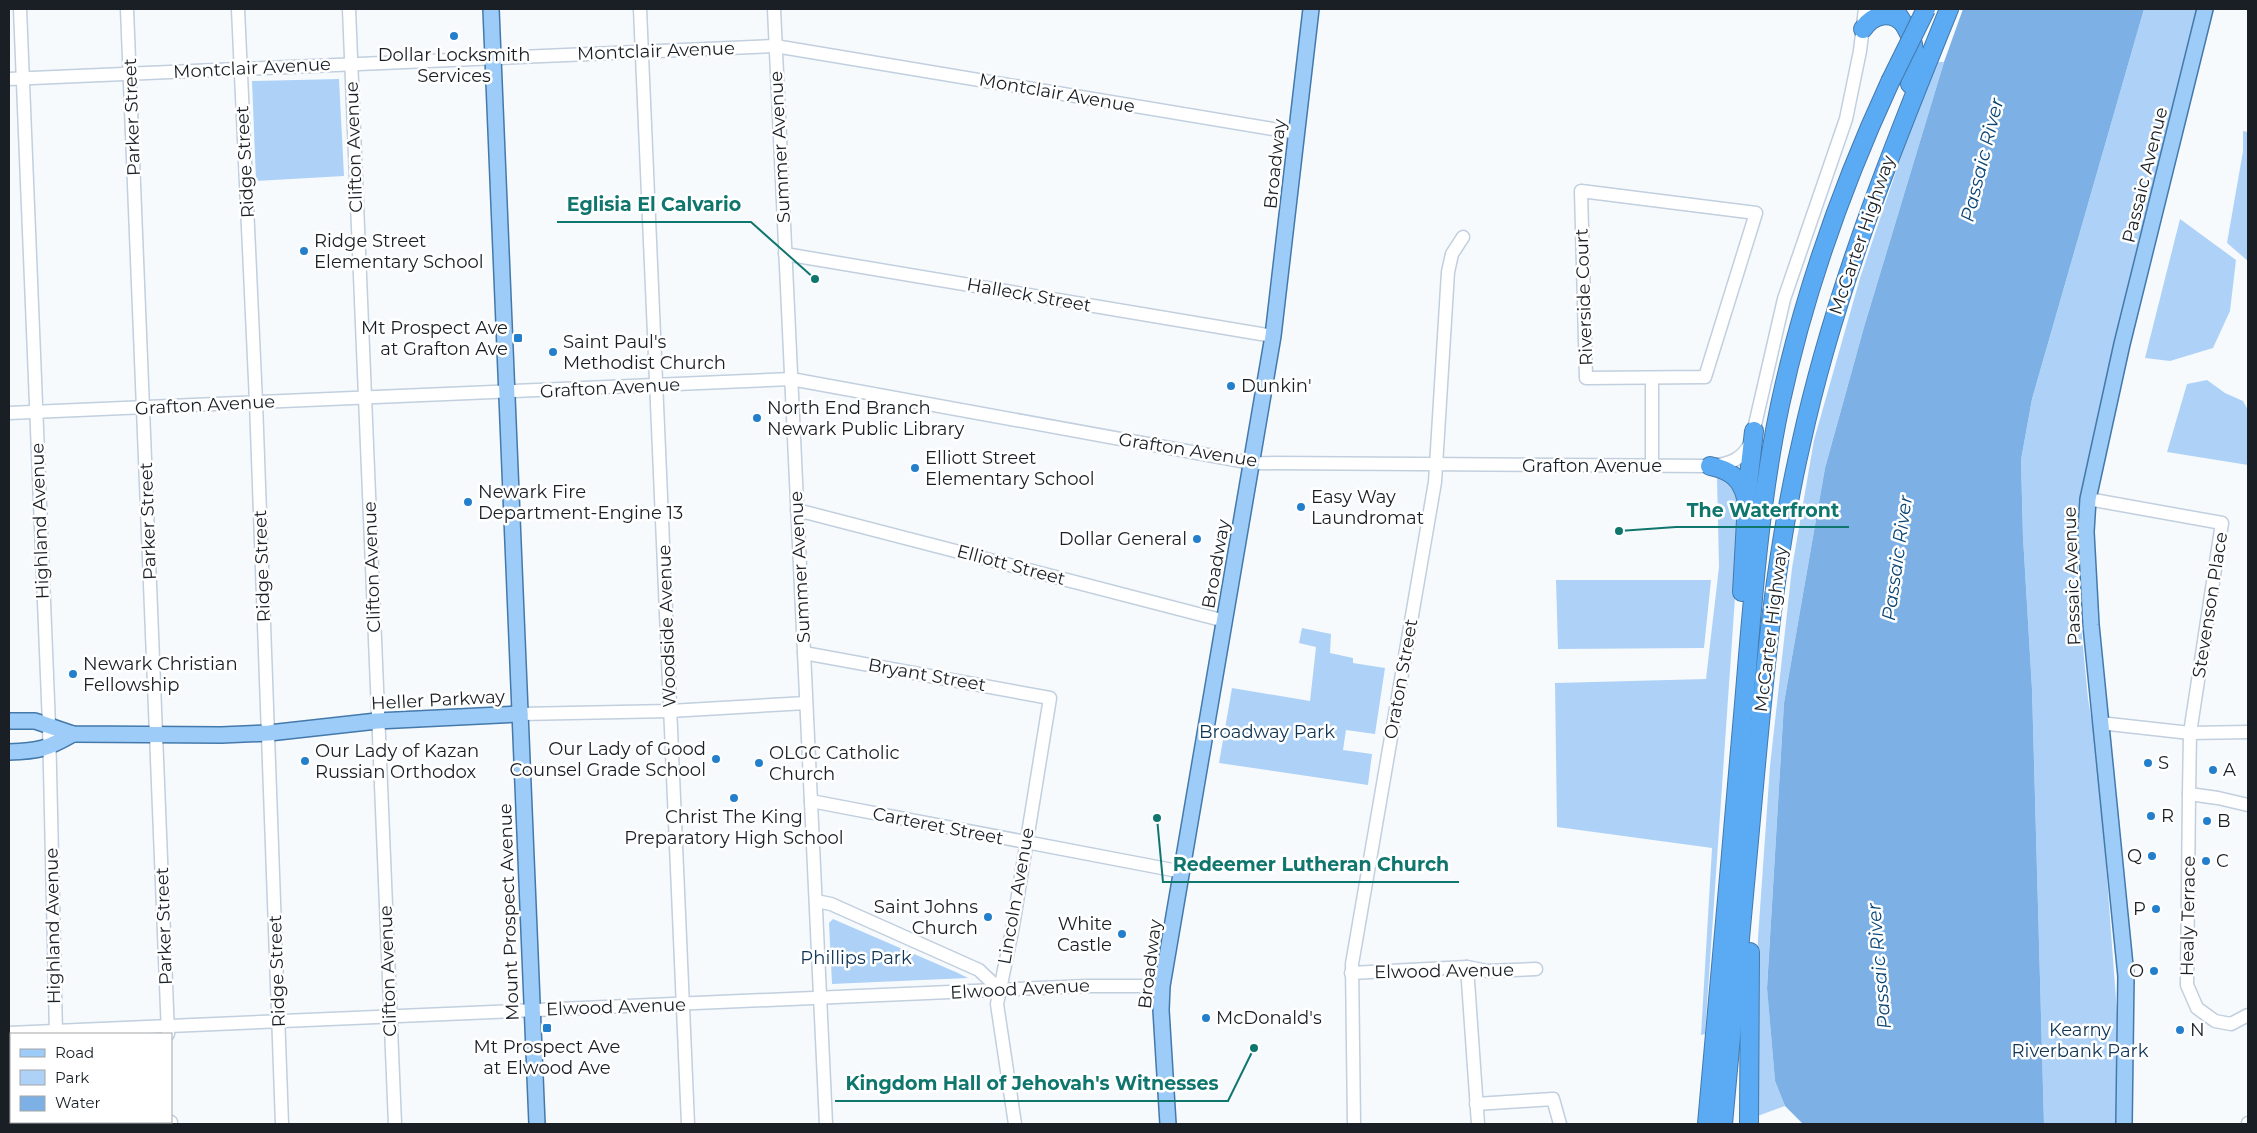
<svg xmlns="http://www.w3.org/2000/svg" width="2257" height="1133" font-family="Montserrat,sans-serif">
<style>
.green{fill:#aed2f7}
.water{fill:#7db1e5}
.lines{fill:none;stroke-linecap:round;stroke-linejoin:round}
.minor-casing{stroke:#c1cfde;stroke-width:15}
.major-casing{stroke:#4479ab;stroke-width:18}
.highway-casing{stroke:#4479ab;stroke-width:20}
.minor{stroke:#fff;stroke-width:12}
.major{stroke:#9dccf8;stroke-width:15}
.highway{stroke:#5baaf4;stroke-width:18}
.highway-bridge-casing{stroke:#4479ab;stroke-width:20;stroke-linecap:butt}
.highway-bridge{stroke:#5baaf4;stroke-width:18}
.poi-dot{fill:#237fcb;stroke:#fff;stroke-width:2}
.labels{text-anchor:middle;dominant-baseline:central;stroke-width:5;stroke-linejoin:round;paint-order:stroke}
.street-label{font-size:18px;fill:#191f24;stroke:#fff}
.poi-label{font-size:18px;fill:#191f24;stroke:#fff;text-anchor:start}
.park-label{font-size:18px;fill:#0e3556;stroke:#fff}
.water-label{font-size:19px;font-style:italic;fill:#0a4574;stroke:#fff}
.leader{fill:none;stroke:#0f766e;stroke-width:2}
.callout-dot{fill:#0f766e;stroke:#fff;stroke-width:2}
.callout-label{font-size:19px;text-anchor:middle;font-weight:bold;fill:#0f766e;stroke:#fff;stroke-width:5;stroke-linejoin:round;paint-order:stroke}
</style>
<rect width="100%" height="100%" fill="#f7fafd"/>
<g class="green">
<polygon points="2144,9 2198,9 2118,325 2082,500 2077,584 2088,699 2098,756 2119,1040 2116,1124 2044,1124 2032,689 2023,537 2021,460 2032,399"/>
<polygon points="1933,62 1944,62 1864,327 1825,468 1784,703 1767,987 1775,1081 1785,1106 1755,1117 1754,1042 1758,938 1770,766 1792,568 1814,440 1860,278"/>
<polygon points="339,79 344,176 256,181 252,81"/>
<polygon points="2243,131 2248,132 2248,261 2227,243 2243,151"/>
<polygon points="2180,219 2236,260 2230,311 2213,348 2170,361 2145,358"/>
<polygon points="2207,380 2225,393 2243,401 2248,410 2248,465 2167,452 2187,384"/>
<polygon points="1717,478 1728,479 1741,510 1705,1034 1701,1035 1712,848 1557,827 1555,683 1706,679 1719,567"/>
<polygon points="1556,580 1711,580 1704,648 1558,649"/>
<polygon points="1302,628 1331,634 1330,653 1353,658 1353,663 1385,668 1375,734 1346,730 1343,750 1372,754 1368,785 1219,763 1232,688 1310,701 1316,647 1299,643"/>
<polygon points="833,919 958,973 968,978 832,984 829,923"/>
</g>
<polygon class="water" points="1963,9 2144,9 2032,399 2021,460 2023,537 2032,689 2044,1124 1803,1124 1785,1106 1775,1081 1767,988 1784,703 1825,468 1864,327 1944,62"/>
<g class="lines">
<defs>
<g id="minor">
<polyline points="20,9 49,725 56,1034"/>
<polyline points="127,9 168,1034"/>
<polyline points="238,9 256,402 282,1124"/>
<polyline points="349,9 395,1124"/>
<polyline points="640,9 688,1124"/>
<polyline points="774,9 826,1124"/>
<polyline points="9,79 775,46 1297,133"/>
<polygon points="1581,191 1756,213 1705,377 1586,378"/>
<polyline points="785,254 1273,336"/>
<polyline points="1652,379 1652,466"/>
<path d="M 9,413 L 791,379 L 1252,463 L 1710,466 C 1730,464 1742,460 1751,442 L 1784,299 L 1846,119 L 1860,51 L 1865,9"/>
<polyline points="2088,499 2222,523 2190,733 2189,794"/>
<polyline points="797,510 1225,621"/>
<polyline points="804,653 1050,698 1013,926 997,1004 1015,1124"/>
<polyline points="520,714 670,711 806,703"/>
<polyline points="2100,723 2190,733 2248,732"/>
<polyline points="811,801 1183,872"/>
<polyline points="2248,805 2218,798 2189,794 2187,985 2197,1008 2215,1021 2231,1024 2248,1015"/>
<polyline points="816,901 831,904 979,970 1000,990"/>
<polyline points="1467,967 1478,1124"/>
<polyline points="1351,973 1467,967 1487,971 1536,969"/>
<polyline points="9,1033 1086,986 1162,986"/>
<polyline points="1476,1104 1553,1099 1560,1124"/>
<polyline points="60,1122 60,1124"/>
<polyline points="171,1122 171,1124"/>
<polyline points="1354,1124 1352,964 1435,482 1448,272 1452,254 1463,237"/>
<polyline points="2248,1124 2248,1123"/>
</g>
<g id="major">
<polyline points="491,9 537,1124"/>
<polyline points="9,721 35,721 73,734 221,735 269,733 377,721 520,714"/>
<path d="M 9,752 C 39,751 47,749 73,734"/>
<polyline points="1168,1124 1161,1010 1162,986 1273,336 1311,9"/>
<polyline points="2124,1124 2126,976 2091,625 2086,532 2088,499 2122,344 2205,9"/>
</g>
<g id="highway">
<path d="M 1894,9 C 1913,36 1920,50 1910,84"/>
<path d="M 1863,29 C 1873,14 1891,10 1904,24"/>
<path d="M 1710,466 C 1730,470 1741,478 1746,498"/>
<polyline points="1742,592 1748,484 1754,431"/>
<path d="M 1707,1124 C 1721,980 1732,836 1745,692 C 1753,596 1760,500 1780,405 C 1804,293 1842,186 1890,82"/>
<path d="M 1723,1124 C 1733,1015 1743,906 1753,797 C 1764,679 1774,560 1801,444 C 1834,292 1891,152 1949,9"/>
<polyline points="1749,1124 1750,952"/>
</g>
</defs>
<use href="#minor" class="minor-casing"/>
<use href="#major" class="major-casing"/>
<use href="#highway" class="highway-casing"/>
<use href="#minor" class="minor"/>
<use href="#major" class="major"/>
<use href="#highway" class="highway"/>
<defs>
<polyline id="highway-bridge" points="1890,82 1926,9"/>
</defs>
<use href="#highway-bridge" class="highway-bridge-casing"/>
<use href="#highway-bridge" class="highway-bridge"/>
</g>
<g class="poi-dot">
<circle cx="454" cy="36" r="5"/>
<circle cx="304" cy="251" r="5"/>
<rect x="513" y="333" width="10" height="10" rx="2.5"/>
<circle cx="553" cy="352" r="5"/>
<circle cx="1231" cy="386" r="5"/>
<circle cx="757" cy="418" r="5"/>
<circle cx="915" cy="468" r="5"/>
<circle cx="468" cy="502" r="5"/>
<circle cx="1301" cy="507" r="5"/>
<circle cx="1197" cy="539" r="5"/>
<circle cx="73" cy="674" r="5"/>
<circle cx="716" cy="759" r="5"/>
<circle cx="305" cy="761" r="5"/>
<circle cx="759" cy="763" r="5"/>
<circle cx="2148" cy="763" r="5"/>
<circle cx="2213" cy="770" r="5"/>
<circle cx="734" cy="798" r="5"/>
<circle cx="2151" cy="816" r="5"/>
<circle cx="2207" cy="821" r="5"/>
<circle cx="2152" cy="856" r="5"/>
<circle cx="2206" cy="861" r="5"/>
<circle cx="2156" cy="909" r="5"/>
<circle cx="988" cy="917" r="5"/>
<circle cx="1122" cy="934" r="5"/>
<circle cx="2154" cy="971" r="5"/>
<circle cx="1206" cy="1018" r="5"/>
<rect x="542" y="1023" width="10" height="10" rx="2.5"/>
<circle cx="2180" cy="1030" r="5"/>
</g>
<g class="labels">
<g class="street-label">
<text transform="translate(656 51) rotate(-2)">Montclair Avenue</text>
<text transform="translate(252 68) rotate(-3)">Montclair Avenue</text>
<text transform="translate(1057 93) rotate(10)">Montclair Avenue</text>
<text transform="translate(132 117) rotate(-92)">Parker Street</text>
<text transform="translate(354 147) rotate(-92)">Clifton Avenue</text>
<text transform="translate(780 147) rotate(-93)">Summer Avenue</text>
<text transform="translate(245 162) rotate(-93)">Ridge Street</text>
<text transform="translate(1275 164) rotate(-84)">Broadway</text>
<text transform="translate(2145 175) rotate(-76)">Passaic Avenue</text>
<text transform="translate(1862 235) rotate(-71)">McCarter Highway</text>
<text transform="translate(1029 295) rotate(10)">Halleck Street</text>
<text transform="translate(1584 297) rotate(-92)">Riverside Court</text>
<text transform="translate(610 388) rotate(-3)">Grafton Avenue</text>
<text transform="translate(205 405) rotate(-3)">Grafton Avenue</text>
<text transform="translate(1188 450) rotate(9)">Grafton Avenue</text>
<text x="1592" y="466">Grafton Avenue</text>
<text transform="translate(40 521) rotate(-92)">Highland Avenue</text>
<text transform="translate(148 521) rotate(-92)">Parker Street</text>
<text transform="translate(1216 564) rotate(-80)">Broadway</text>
<text transform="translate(1011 565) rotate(15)">Elliott Street</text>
<text transform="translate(262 566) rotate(-92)">Ridge Street</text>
<text transform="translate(372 567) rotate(-92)">Clifton Avenue</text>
<text transform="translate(800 567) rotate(-93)">Summer Avenue</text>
<text transform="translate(2072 576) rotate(-92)">Passaic Avenue</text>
<text transform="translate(2210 605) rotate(-81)">Stevenson Place</text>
<text transform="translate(667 626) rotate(-92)">Woodside Avenue</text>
<text transform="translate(1771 629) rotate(-83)">McCarter Highway</text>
<text transform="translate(927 675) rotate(10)">Bryant Street</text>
<text transform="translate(1401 679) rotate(-80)">Oraton Street</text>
<text transform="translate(438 700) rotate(-3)">Heller Parkway</text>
<text transform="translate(938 826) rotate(11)">Carteret Street</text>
<text transform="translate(1016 896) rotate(-80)">Lincoln Avenue</text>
<text transform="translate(509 912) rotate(-92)">Mount Prospect Avenue</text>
<text transform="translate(2188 916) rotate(-89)">Healy Terrace</text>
<text transform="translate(53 926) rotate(-91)">Highland Avenue</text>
<text transform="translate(164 926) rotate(-92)">Parker Street</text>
<text transform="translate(1150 964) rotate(-83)">Broadway</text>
<text transform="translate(277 971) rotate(-92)">Ridge Street</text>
<text transform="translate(388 971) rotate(-92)">Clifton Avenue</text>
<text transform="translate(1444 971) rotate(-1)">Elwood Avenue</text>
<text transform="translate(1020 989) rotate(-3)">Elwood Avenue</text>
<text transform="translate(616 1007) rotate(-2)">Elwood Avenue</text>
</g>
<g class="poi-label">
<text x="454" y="55" text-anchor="middle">Dollar Locksmith<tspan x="454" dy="21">Services</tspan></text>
<text x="314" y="241">Ridge Street<tspan x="314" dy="21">Elementary School</tspan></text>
<text x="508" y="328" text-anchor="end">Mt Prospect Ave<tspan x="508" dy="21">at Grafton Ave</tspan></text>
<text x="563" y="342">Saint Paul's<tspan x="563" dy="21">Methodist Church</tspan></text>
<text x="1241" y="386">Dunkin'</text>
<text x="767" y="408">North End Branch<tspan x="767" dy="21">Newark Public Library</tspan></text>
<text x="925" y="458">Elliott Street<tspan x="925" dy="21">Elementary School</tspan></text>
<text x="478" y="492">Newark Fire<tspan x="478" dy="21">Department-Engine 13</tspan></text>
<text x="1311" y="497">Easy Way<tspan x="1311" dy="21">Laundromat</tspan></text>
<text x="1187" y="539" text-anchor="end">Dollar General</text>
<text x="83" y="664">Newark Christian<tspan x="83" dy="21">Fellowship</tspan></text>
<text x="706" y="749" text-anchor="end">Our Lady of Good<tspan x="706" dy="21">Counsel Grade School</tspan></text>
<text x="315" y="751">Our Lady of Kazan<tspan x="315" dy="21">Russian Orthodox</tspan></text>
<text x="769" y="753">OLGC Catholic<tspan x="769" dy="21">Church</tspan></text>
<text x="2158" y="763">S</text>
<text x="2223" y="770">A</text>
<text x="2161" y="816">R</text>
<text x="734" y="817" text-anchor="middle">Christ The King<tspan x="734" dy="21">Preparatory High School</tspan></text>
<text x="2217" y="821">B</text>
<text x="2142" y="856" text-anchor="end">Q</text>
<text x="2216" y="861">C</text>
<text x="978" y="907" text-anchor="end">Saint Johns<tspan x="978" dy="21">Church</tspan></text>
<text x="2146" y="909" text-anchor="end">P</text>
<text x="1112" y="924" text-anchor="end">White<tspan x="1112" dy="21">Castle</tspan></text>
<text x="2144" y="971" text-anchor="end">O</text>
<text x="1216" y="1018">McDonald's</text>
<text x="2190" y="1030">N</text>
<text x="547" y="1047" text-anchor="middle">Mt Prospect Ave<tspan x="547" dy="21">at Elwood Ave</tspan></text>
</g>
<g class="park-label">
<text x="1267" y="732">Broadway Park</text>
<text x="856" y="958">Phillips Park</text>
<text x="2080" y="1030">Kearny<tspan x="2080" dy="21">Riverbank Park</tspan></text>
</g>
<g class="water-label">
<text transform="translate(1982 160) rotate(-76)">Passaic River</text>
<text transform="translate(1897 558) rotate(-82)">Passaic River</text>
<text transform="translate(1879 966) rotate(-95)">Passaic River</text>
</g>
</g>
<path class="leader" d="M815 279L751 222H557M1619 531L1676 527H1849M1157 818L1163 882H1459M1254 1048L1228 1101H835"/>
<g class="callout-dot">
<circle cx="815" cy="279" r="5"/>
<circle cx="1619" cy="531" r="5"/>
<circle cx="1157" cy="818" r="5"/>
<circle cx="1254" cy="1048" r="5"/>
</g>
<g class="callout-label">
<text x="654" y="211">Eglisia El Calvario</text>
<text x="1763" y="517">The Waterfront</text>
<text x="1311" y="871">Redeemer Lutheran Church</text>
<text x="1032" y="1090">Kingdom Hall of Jehovah's Witnesses</text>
</g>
<rect width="2257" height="1133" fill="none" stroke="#191f24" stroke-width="20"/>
<rect x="10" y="1033" width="162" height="90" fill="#ffffff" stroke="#a3a5a7"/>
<rect x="20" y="1049" width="25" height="8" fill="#9dccf8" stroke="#a3a5a7"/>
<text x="55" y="1058" font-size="15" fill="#191f24">Road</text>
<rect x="20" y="1070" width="25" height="15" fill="#aed2f7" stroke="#a3a5a7"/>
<text x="55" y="1083" font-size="15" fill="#191f24">Park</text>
<rect x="20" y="1096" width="25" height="15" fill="#7db1e5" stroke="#a3a5a7"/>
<text x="55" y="1108" font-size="15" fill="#191f24">Water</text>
</svg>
